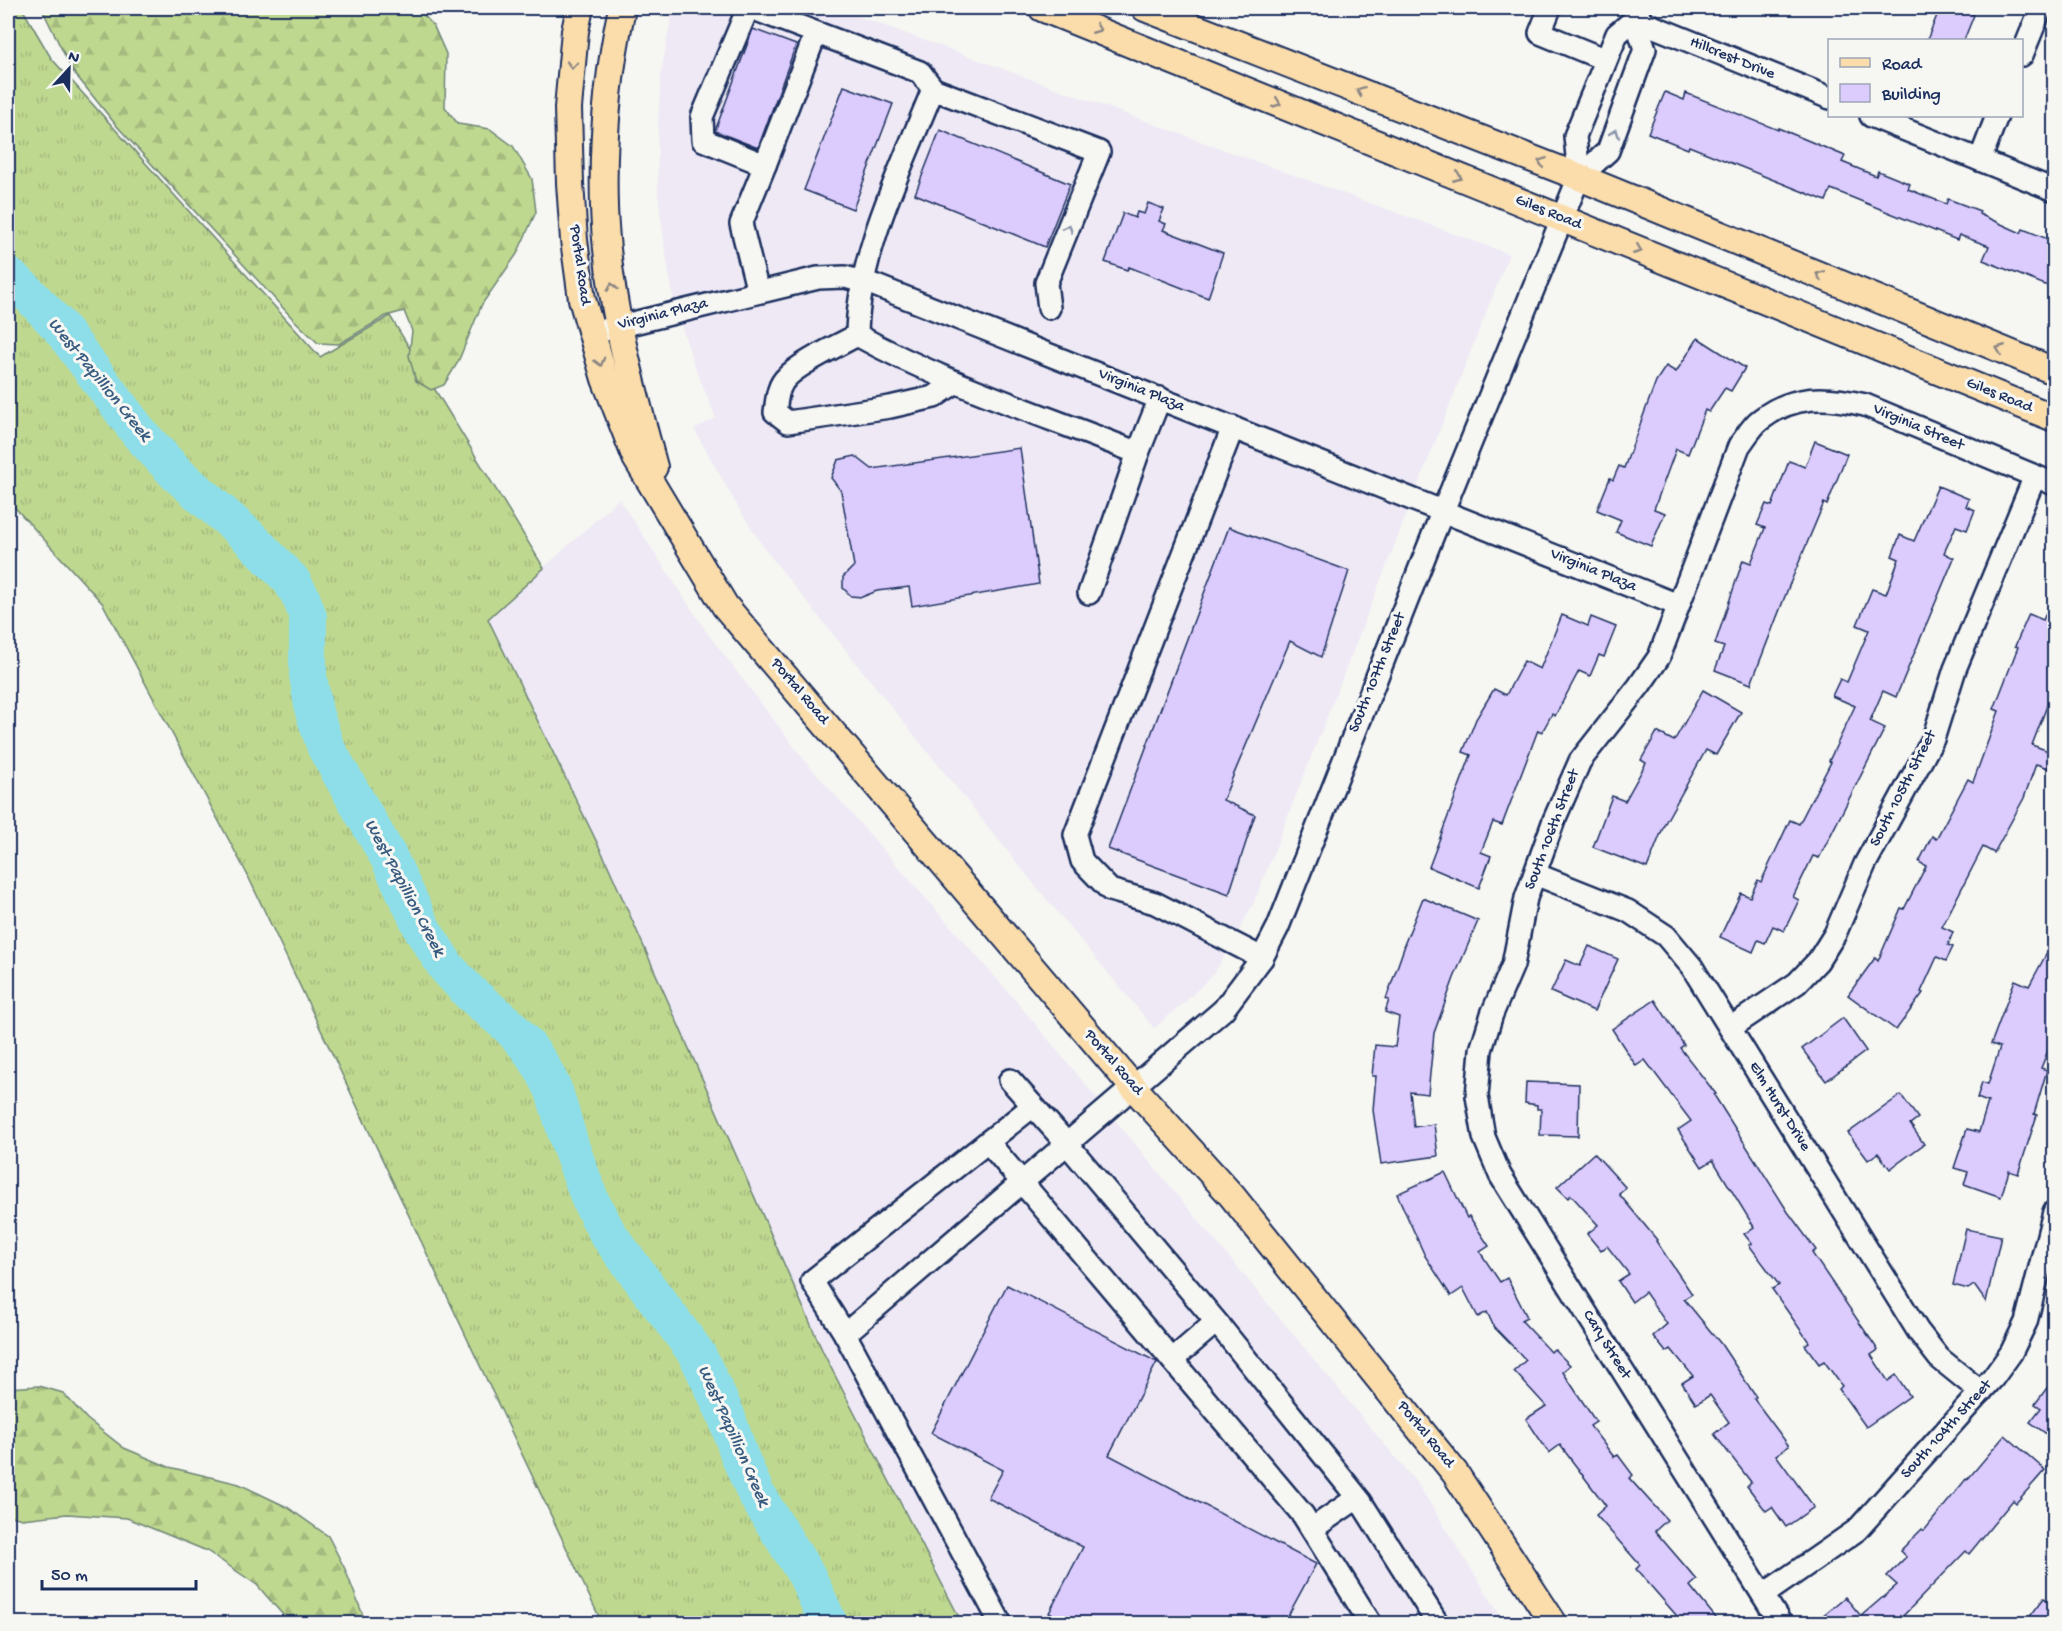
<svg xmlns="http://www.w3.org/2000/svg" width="2062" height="1631" font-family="'Gochi Hand',sans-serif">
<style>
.built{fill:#eee9f5}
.grass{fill:url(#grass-tufts);stroke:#6d8476;stroke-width:1.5}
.forest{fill:url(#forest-firs);stroke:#6d8476;stroke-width:1.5}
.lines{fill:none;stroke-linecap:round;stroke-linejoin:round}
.river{stroke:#8ddee8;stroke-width:38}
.building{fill:#dccbfd;stroke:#1b2f5e;stroke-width:1.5}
.minor-casing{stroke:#1b2f5e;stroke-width:26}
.major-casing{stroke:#1b2f5e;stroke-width:30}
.minor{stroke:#f6f6f2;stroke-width:21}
.major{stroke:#fbddab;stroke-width:26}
.oneway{stroke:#8b8684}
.oneway2{stroke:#8892a8}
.labels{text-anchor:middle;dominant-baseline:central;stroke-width:6;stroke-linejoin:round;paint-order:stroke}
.street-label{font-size:16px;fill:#1b2f5e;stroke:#f6f6f2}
.water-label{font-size:18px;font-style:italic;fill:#385b80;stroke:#f6f6f2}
</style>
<defs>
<pattern id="grass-tufts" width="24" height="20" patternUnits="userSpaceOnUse" patternTransform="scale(1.5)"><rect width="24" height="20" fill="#bfd88f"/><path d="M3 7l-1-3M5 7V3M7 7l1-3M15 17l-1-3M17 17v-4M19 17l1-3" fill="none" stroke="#a4ba7e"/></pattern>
<pattern id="forest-firs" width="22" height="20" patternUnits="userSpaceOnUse" patternTransform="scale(1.5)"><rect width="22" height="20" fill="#bfd88f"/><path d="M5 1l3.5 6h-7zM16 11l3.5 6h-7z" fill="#a4ba7e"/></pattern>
</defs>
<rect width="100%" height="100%" fill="#f6f6f2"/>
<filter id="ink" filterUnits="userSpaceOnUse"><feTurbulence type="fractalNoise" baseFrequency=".0167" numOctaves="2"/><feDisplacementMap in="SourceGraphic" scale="12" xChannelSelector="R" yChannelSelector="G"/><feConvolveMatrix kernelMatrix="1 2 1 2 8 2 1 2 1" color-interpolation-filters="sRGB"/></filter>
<g filter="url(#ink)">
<g class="built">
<polygon points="673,8 836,8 1509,254 1254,902 1235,938 1214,973 1185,1002 1154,1028 1034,884 767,552 741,512 694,429 716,418 694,364 675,307 665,249 658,192 658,132 661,73"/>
<polygon points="619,499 708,634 805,761 1016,1001 1419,1486 1505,1623 962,1623 823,1352 606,861 488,619"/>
</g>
<polygon class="grass" points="8,8 22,8 51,58 320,357 390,316 544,568 488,619 606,861 823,1352 962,1623 602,1623 247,874 103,604 8,500"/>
<g class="forest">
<polygon points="44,8 418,8 434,27 446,54 445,107 458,124 490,129 513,146 532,179 536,212 517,254 482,304 458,362 444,385 431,390 416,381 409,356 412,331 404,311 386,316 339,344 318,343 294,320 116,125 72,70 43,11"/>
<polygon points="39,1386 63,1393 87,1419 124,1448 169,1467 239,1484 287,1507 328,1536 345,1569 366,1623 290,1623 257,1585 207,1551 127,1518 67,1514 22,1519 8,1515 8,1388"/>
</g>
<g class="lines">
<polyline class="river" points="8,276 25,290 60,327 140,434 177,474 249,537 291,580 301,597 308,617 308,675 314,712 326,748 389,858 424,932 447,968 470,993 509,1026 528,1047 542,1067 554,1091 571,1148 591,1202 608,1234 697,1354 726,1415 739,1455 756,1494 807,1576 829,1624"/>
</g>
<g class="building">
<polygon points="1940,8 1974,8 1971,14 1974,15 1964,40 1927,40"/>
<polygon points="753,29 796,45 758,148 715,131"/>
<polygon points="844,86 893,104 853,209 804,190"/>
<polygon points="1665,92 1684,100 1686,93 1778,130 1778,128 1845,156 1842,162 1876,176 1878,171 1910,184 1908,189 1946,204 1948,199 1980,211 1979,214 2021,233 2023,229 2055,242 2055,289 1983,260 1989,246 1959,235 1957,240 1831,189 1826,201 1689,146 1688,149 1648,133"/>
<polygon points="940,130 1070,184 1045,247 915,194"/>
<polygon points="1148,203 1164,209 1159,221 1166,224 1163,230 1223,253 1208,298 1129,267 1127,270 1105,262 1123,213 1135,218 1137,212 1144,214"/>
<polygon points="1698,338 1745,368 1731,391 1725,388 1709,412 1705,410 1688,454 1676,449 1654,509 1665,513 1651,546 1616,532 1621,520 1597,510 1610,478 1613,480 1619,466 1624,468 1656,381 1666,366 1676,372"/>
<polygon points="1815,441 1847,454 1827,505 1824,503 1789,586 1751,684 1715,670 1724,647 1715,644 1743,560 1751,563 1765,528 1757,525 1766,504 1772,506 1789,461 1805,467"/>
<polygon points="1020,448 1039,584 912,606 909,587 877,591 862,597 851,596 843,588 843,577 854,566 841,491 831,478 838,460 855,456 872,469"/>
<polygon points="1938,486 1969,499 1966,506 1975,510 1967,530 1956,526 1944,553 1954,558 1896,697 1883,691 1870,721 1885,728 1819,858 1813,856 1793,897 1799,900 1784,931 1773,926 1765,943 1758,940 1753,952 1720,937 1741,893 1750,897 1758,880 1761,882 1790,820 1799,824 1831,762 1829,761 1855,706 1832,696 1840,679 1847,682 1869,630 1857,625 1872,589 1886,594 1899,559 1892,556 1900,535 1914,541"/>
<polygon points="1229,527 1349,571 1321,657 1290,641 1223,800 1255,815 1229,894 1108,849"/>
<polygon points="2055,593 2055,685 2032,745 2054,753 2048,768 2036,764 2024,798 1994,853 1983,847 1942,927 1953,932 1948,945 1953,947 1946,961 1937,957 1921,992 1923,993 1896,1030 1848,995 1875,958 1878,961 1901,908 1904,909 1926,866 1919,862 1932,836 1936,839 1968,779 1973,782 1999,711 1994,709 2018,647 2015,646 2029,614 2043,620"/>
<polygon points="1562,615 1588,626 1591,617 1616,627 1604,657 1599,655 1590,676 1579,671 1555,716 1552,714 1542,732 1538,730 1502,825 1493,822 1481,852 1491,856 1479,888 1429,867 1471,755 1463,752 1476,719 1494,689 1506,695 1524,661 1540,669"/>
<polygon points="1703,690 1741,712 1716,755 1706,750 1665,823 1647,868 1593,847 1612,796 1625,801 1646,763 1641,760 1657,732 1674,741"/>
<polygon points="1423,898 1478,921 1454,978 1434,1033 1428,1094 1410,1092 1414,1127 1434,1124 1438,1156 1381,1164 1373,1110 1376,1076 1372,1076 1375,1045 1395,1047 1399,1017 1385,1012 1389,1000 1386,999 1405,945 1404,945"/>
<polygon points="2055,938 2055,1033 2041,1068 2047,1070 2034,1114 2037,1115 2018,1174 2009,1171 2001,1197 1964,1184 1968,1172 1954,1168 1967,1129 1979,1132 1988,1102 1977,1098 1982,1082 1988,1084 2000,1047 1991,1044 2015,980 2029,986"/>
<polygon points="1589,946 1618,959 1594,1011 1551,992 1566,960 1580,966"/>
<polygon points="1655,1000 1684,1045 1680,1048 1716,1094 1714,1095 1788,1212 1816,1250 1812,1253 1878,1350 1871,1355 1888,1381 1896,1375 1910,1396 1866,1427 1839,1389 1842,1386 1824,1361 1819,1364 1805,1345 1809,1342 1772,1289 1779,1285 1749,1245 1752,1244 1744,1234 1754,1227 1713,1160 1702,1167 1678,1130 1691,1121 1645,1060 1636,1066 1612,1029"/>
<polygon points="1843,1018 1866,1051 1826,1081 1802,1049"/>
<polygon points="1526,1082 1579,1084 1578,1136 1540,1135 1541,1109 1537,1109 1537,1105 1525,1103"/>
<polygon points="1901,1095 1918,1118 1910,1124 1924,1144 1890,1169 1878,1153 1868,1160 1848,1133"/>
<polygon points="1594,1153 1626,1188 1619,1194 1657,1240 1656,1241 1692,1294 1684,1299 1721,1344 1756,1397 1754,1399 1789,1446 1776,1455 1814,1507 1786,1527 1772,1507 1766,1511 1747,1486 1751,1482 1714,1434 1729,1422 1710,1395 1696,1404 1682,1383 1693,1376 1671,1349 1666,1352 1653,1336 1667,1324 1645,1292 1632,1302 1618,1281 1629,1274 1607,1246 1601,1251 1587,1234 1598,1225 1571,1195 1568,1198 1557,1187"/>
<polygon points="1445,1172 1467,1218 1469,1216 1489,1246 1480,1252 1500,1282 1507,1278 1527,1317 1521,1320 1551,1352 1554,1349 1570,1365 1563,1372 1596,1422 1590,1426 1614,1457 1618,1455 1633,1475 1629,1478 1667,1520 1655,1531 1697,1580 1690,1586 1720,1623 1683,1623 1636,1569 1640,1565 1596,1515 1606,1506 1560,1445 1549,1453 1526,1419 1546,1406 1514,1371 1526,1360 1494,1327 1487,1312 1478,1317 1463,1288 1451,1296 1425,1256 1397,1194"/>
<polygon points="1966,1229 2001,1236 1986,1302 1974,1285 1968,1289 1953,1285"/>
<polygon points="1007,1285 1157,1362 1109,1455 1316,1564 1284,1623 1070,1623 1049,1613 1083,1547 988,1498 1003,1470 931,1433"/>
<polygon points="2055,1377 2055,1440 2030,1422 2041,1408 2035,1404"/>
<polygon points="2005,1435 2045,1470 2016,1503 2013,1500 1969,1554 1966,1551 1903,1616 1910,1623 1814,1623 1845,1597 1861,1616 1897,1585 1887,1576 1906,1557 1900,1551 1922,1529 1924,1531 1966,1479 1967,1480"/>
<polygon points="2044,1598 2055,1605 2055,1623 2025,1623"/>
</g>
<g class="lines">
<defs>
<g id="minor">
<polyline points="748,8 702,117 703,140 765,165 741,224 758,292"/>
<path d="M 751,8 L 920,72 L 933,89 C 903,165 858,252 857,335 C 945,384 1044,415 1138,453"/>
<polyline points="1550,8 1540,33 1606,60"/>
<polyline points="1635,19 1830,98"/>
<polyline points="2022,55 2041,8"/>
<polyline points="933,89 1099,152 1046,283 1049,308"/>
<polyline points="1871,116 2054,190"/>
<polyline points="1980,160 1997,116"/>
<polyline points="765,165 816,33"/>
<polyline points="1579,177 1575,136 1617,34 1635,19 1639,9"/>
<polyline points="592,333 818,278 845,277 874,285 1678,605"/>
<path d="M 857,335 C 838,346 801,362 787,377 C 777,386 777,400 775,412 L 788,422 L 890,407 L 934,397 L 956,382"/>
<polyline points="1233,427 1075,835 1082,861 1110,890 1155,903 1262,958"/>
<polyline points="1089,593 1138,453 1160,398"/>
<polyline points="1535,874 1628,911 1666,936 1692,967 1918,1331 1939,1358 1981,1392"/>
<polyline points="1730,1028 1797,983 1818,961 1835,934 1865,864 1933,739 1955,669 2035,476"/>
<polyline points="1010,1080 1068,1145 1219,1325 1361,1502 1438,1624"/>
<polyline points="988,1142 1303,1515 1371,1624"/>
<polyline points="845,1334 812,1281 1033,1106"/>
<polyline points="1172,1360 1216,1322"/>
<polyline points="1312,1529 1357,1498"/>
<polyline points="1763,1595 1857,1530 1993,1378 2011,1353 2026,1322 2054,1212"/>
<polyline points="1001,1624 845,1334 1223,1010 1262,958 1278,927 1429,545 1579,177 1608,151 1645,49 1635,19"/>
<path d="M 1781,1624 L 1500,1175 L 1484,1137 L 1477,1096 L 1481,1050 L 1492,1014 L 1513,965 L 1526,898 L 1554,820 L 1580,761 L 1639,686 L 1659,657 L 1739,446 C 1746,437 1752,426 1760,420 C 1793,394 1827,396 1865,405 L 2054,484"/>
</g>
<g id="major">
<polyline points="580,8 575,31 568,108 570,183 574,240 582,299 605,379 636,458 725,606 1134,1088 1232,1196 1455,1473 1554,1624"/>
<path d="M 622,8 C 608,73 602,140 604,207 C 607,295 631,382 654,467"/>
<polyline points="1042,8 2054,418"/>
<polyline points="1145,8 1579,177 2054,371"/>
</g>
</defs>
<use href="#minor" class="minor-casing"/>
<use href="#major" class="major-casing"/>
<use href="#minor" class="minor"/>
<use href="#major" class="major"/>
</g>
<defs><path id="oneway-chevron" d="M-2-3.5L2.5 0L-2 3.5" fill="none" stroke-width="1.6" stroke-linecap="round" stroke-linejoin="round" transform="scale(1.5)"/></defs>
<g class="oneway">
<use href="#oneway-chevron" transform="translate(1097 29) rotate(22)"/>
<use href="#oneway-chevron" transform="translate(572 65) rotate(95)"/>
<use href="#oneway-chevron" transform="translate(1360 91) rotate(-159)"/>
<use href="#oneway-chevron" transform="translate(1277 103) rotate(22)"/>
<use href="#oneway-chevron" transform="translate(1542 162) rotate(-159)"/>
<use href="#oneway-chevron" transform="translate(1458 177) rotate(22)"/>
<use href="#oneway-chevron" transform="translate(1638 250) rotate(22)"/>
<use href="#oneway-chevron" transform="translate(1820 275) rotate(-158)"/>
<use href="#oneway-chevron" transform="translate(612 287) rotate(-100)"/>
<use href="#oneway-chevron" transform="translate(2000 349) rotate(-158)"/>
<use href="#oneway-chevron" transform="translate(600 362) rotate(74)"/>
</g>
<g class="oneway2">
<use href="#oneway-chevron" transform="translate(1615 133) rotate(-70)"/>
<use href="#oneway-chevron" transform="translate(1068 228) rotate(-68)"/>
</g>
</g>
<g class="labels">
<g class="street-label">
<text transform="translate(1732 59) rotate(22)">Hillcrest Drive</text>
<text transform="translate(1548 213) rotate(22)">Giles Road</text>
<text transform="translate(579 265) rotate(82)">Portal Road</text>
<text transform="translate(663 315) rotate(-14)">Virginia Plaza</text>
<text transform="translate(1141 391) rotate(22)">Virginia Plaza</text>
<text transform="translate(1999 396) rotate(22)">Giles Road</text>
<text transform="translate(1918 428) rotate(23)">Virginia Street</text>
<text transform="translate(1593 571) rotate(22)">Virginia Plaza</text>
<text transform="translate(1378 673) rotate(-68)">South 107th Street</text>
<text transform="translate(799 692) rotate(50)">Portal Road</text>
<text transform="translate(1904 789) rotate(-63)">South 105th Street</text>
<text transform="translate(1553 830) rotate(-69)">South 106th Street</text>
<text transform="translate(1113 1063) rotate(49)">Portal Road</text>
<text transform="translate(1779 1107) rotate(58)">Elm Hurst Drive</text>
<text transform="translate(1606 1345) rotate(58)">Cary Street</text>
<text transform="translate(1947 1430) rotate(-48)">South 104th Street</text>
<text transform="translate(1425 1435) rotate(51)">Portal Road</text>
</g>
<g class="water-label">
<text transform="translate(99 380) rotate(51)">West Papillion Creek</text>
<text transform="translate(404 888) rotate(62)">West Papillion Creek</text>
<text transform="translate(733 1436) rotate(66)">West Papillion Creek</text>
</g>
</g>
<rect width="2062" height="1631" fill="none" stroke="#f6f6f2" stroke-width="30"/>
<rect x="15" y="15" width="2032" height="1601" fill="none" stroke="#1b2f5e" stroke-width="2" filter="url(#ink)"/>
<rect x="1828" y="39" width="195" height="78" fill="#f6f6f2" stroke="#9ea6b7" stroke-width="1.5"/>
<rect x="1840" y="58" width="30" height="9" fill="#fbddab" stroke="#9ea6b7" stroke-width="1.5"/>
<text x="1882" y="69" font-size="18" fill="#1b2f5e">Road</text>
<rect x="1840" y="84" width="30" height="18" fill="#dccbfd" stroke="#9ea6b7" stroke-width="1.5"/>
<text x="1882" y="99" font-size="18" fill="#1b2f5e">Building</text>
<g transform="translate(69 69) rotate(22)" stroke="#f6f6f2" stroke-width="4.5" paint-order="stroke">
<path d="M0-4.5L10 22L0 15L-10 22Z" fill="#1b2f5e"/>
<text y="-9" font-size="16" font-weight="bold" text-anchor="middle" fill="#1b2f5e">N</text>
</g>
<path d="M42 1580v9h154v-9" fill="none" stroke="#1b2f5e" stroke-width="3"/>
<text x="51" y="1580" font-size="18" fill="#1b2f5e" stroke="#f6f6f2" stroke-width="4.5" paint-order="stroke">50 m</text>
</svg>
